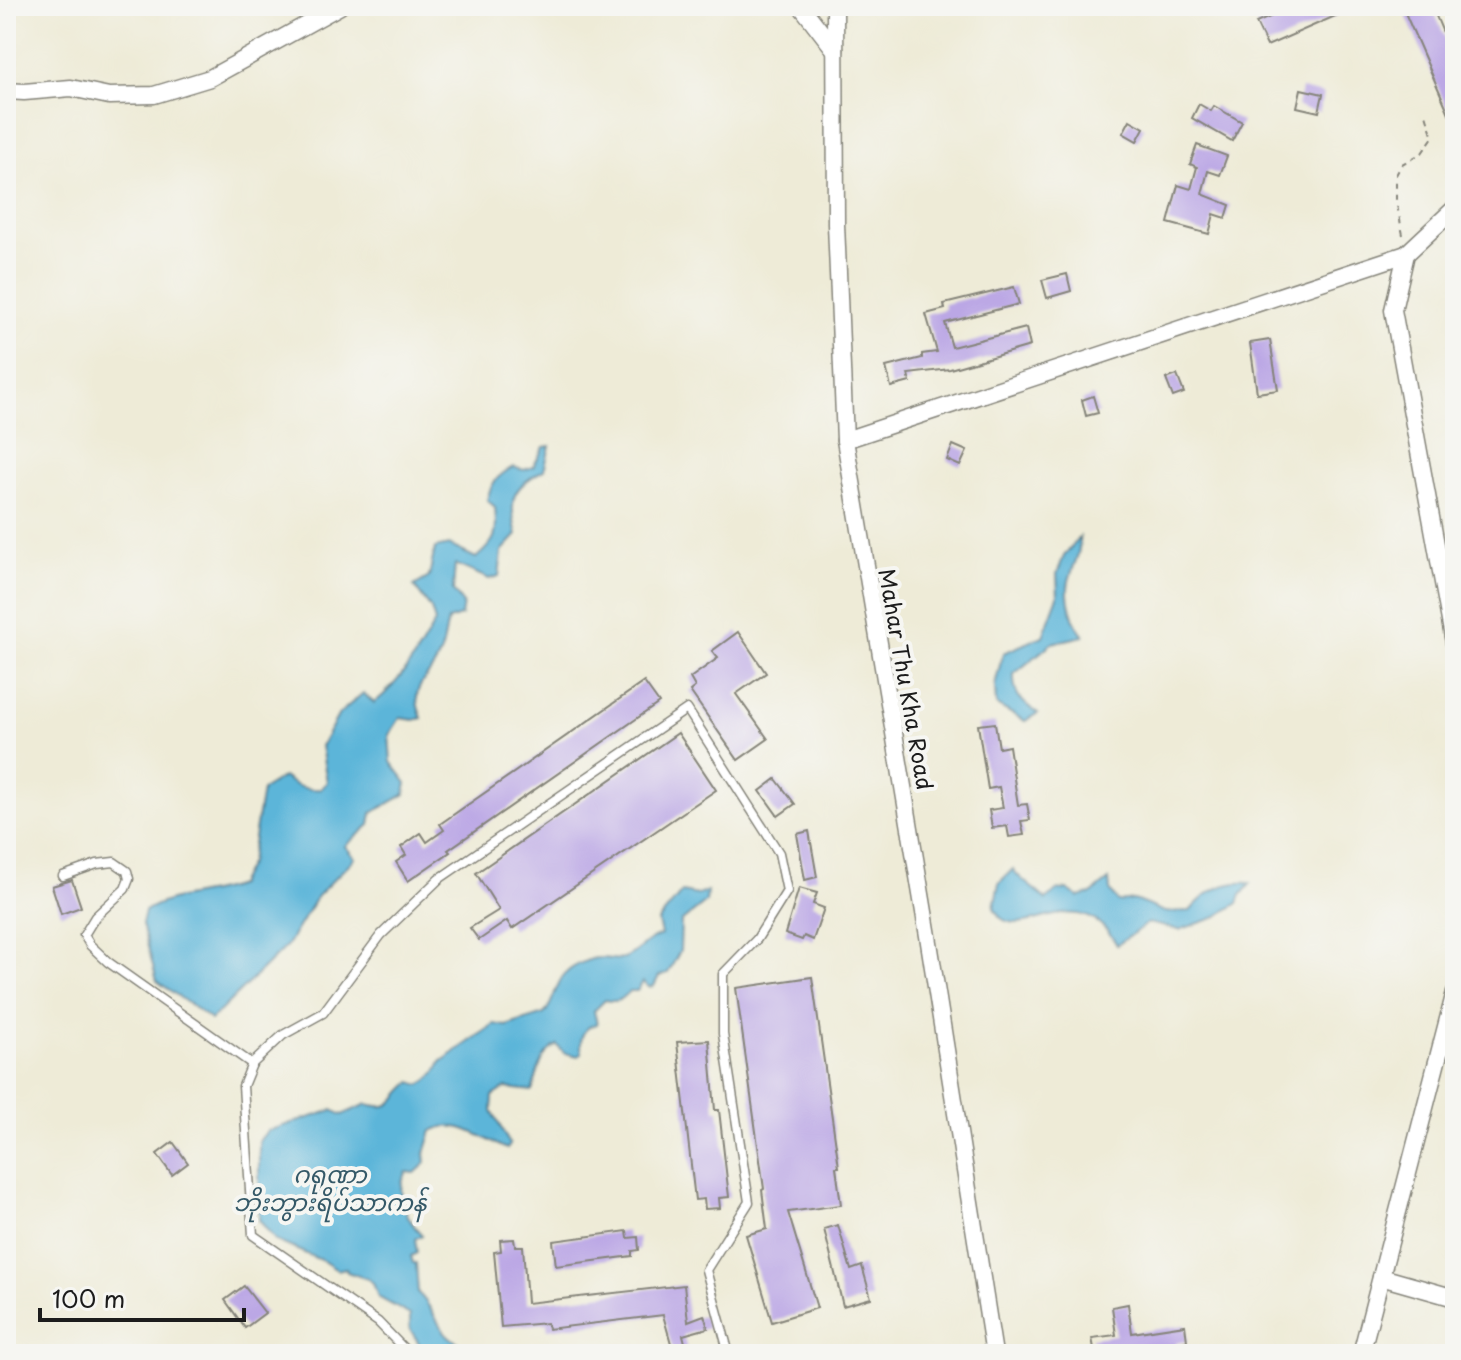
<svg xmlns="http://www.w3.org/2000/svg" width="1461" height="1360" font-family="'Playpen Sans','Noto Sans Myanmar',sans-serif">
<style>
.water{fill:#5bb5d9;stroke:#3c687a;stroke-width:2}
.building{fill:#bba7e5}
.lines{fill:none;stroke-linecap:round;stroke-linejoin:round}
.service-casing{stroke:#85847a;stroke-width:11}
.minor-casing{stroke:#85847a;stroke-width:19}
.path{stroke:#85847a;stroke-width:2;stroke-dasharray:6 6;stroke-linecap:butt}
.service{stroke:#fff;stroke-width:8}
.minor{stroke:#fff;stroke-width:16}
.labels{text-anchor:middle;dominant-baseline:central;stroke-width:8;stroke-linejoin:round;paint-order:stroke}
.street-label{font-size:22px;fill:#1c1c1c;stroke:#f6f6f2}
.water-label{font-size:24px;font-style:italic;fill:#355968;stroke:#f6f6f2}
</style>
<rect width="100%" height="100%" fill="#f6f6f2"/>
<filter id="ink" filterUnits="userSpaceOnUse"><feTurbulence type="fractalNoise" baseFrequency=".0125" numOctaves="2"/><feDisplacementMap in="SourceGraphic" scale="16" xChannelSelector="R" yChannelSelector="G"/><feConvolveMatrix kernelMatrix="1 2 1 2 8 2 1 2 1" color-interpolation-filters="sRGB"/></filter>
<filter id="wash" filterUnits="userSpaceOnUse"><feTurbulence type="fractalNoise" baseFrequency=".006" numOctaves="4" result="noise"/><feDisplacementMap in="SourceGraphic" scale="32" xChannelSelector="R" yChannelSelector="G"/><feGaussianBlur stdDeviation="1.8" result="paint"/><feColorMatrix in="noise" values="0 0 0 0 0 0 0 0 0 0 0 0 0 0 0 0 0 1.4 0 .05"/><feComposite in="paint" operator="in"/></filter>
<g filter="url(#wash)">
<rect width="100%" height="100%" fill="#eeebd7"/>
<g class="water">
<path d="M 550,446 L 544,470 C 511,487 508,500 517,535 L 502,551 L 499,576 L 489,579 L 455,564 L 453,591 L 463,604 L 461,616 L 448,620 C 445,632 444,648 438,659 C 426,684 408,685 422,718 L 414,720 L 400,718 L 389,735 L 391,762 L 407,783 L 405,794 L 372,813 L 370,825 L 345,846 L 355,858 L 317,896 L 287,945 L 211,1020 L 157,981 L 142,924 L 145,911 C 172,894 208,896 238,885 L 250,862 L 262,790 L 283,777 C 296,787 305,790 321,789 L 327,782 L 321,746 L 339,714 L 363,693 L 374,703 C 401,682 419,652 435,622 L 431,609 L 414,586 L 429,577 L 435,548 L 449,545 L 476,558 C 498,539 497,535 495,507 L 487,500 C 491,483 497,476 513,467 L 524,470 L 533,467 L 544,447 Z"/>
<path d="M 1080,537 C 1080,557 1073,564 1069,581 C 1065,598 1073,624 1084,636 L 1052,643 L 1014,674 C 1013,695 1021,702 1038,713 L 1025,721 L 996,705 L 995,685 L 1003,653 L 1043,636 L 1058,596 L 1057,574 L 1064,556 Z"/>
<path d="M 1013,869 C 1022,883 1035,888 1046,900 L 1057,891 L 1067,889 L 1079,897 L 1091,894 L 1109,880 L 1110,890 L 1118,902 L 1134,900 L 1165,912 L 1190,911 C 1208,890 1223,881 1251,883 L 1241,895 L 1238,903 L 1214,918 L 1179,930 L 1148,923 L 1117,945 C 1080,880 1028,939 1001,918 C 998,915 996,911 994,907 L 999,883 Z"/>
<path d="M 707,891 L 706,902 L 681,922 L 680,951 L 668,973 L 659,976 L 654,986 L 648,987 L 643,982 L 637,991 L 630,991 C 621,1000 618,1003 605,1000 L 594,1011 L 597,1024 C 582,1027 579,1039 582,1053 L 579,1056 L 564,1053 L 557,1045 C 539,1055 539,1072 532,1091 L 506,1088 L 493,1096 L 492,1111 L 510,1145 L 507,1149 C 483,1139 457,1117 432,1131 L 425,1153 L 426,1163 L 415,1173 L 407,1172 C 393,1192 407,1220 422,1235 L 415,1239 L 417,1253 L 411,1256 L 413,1263 L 416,1263 L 418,1293 C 435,1307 436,1332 459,1343 L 462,1354 L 439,1354 L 431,1349 L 423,1350 L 410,1329 L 410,1315 L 378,1297 L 373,1283 L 368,1279 L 347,1272 L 346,1268 L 337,1270 L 323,1261 L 276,1241 L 259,1220 L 259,1141 L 267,1131 L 333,1110 L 342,1115 L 367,1104 C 398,1112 391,1097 412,1082 L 420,1085 C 430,1080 437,1073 441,1062 L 494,1024 L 506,1026 L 544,1014 C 554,1004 554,986 565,974 C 571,967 589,958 599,958 C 608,957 615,962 624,958 C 639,952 645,940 661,935 L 658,921 L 682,892 L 698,895 Z"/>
</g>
<g id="blocks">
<g class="building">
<polygon points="1295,6 1358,6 1267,46 1256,23"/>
<polygon points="1402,6 1432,6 1436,16 1455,61 1455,127"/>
<polygon points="1301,89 1323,94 1319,112 1297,107"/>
<polygon points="1199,104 1211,111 1214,106 1242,122 1232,141 1192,118"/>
<polygon points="1130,120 1144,128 1137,141 1123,133"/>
<polygon points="1197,145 1227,156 1220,175 1208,171 1202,194 1230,205 1226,218 1214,214 1209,234 1168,223 1178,185 1191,189 1197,167 1190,164"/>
<polygon points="1067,274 1071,291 1047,298 1042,280"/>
<polygon points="1014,287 1019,304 945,323 952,347 1026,328 1030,346 950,369 908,374 910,382 891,387 886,367 922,358 922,354 937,352 926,314 945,309 944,304"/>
<polygon points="1270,340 1278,390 1257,393 1250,343"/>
<polygon points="1177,375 1184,393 1173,397 1166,379"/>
<polygon points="1093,396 1098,413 1086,416 1082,400"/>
<polygon points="953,445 967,451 960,466 947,460"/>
<polygon points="738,632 766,673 736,694 768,739 738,760 690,691 695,687 690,678 718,658 712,651"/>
<polygon points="644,682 659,703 448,850 450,852 408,881 396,862 406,855 401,847 421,833 427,842 444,830 440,824"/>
<polygon points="995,723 999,748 1009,746 1018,805 1027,804 1030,820 1021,821 1024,835 1009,837 1007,826 992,828 989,810 1003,808 999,787 988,789 978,725"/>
<polygon points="678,733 716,790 512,929 507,921 479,940 470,928 499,910 476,873"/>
<polygon points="776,779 795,804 778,816 760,791"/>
<polygon points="809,831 817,877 805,880 797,834"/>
<polygon points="72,880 81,907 61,914 52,886"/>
<polygon points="799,888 817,893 813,904 824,908 813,940 804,936 802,940 785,934"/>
<polygon points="812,977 839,1167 836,1167 841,1205 788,1212 817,1308 772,1322 746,1235 767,1229 762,1190 764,1189 736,988"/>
<polygon points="709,1040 715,1110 719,1110 729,1197 719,1198 720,1208 705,1209 704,1199 695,1200 677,1042"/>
<polygon points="173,1142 188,1163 172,1175 157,1154"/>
<polygon points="838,1225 851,1270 862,1266 871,1298 843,1306 824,1229"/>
<polygon points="627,1231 628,1238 638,1237 639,1250 632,1251 632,1256 556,1266 553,1241"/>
<polygon points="514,1239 515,1246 523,1246 527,1303 684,1285 688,1321 704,1315 708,1328 683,1335 688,1354 674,1354 663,1315 548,1329 547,1323 501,1327 494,1252 501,1251 500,1240"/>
<polygon points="244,1286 265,1313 245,1328 225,1300"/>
<polygon points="1128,1304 1132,1333 1185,1325 1187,1341 1176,1343 1178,1354 1095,1354 1092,1338 1116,1335 1112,1307"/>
</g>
</g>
</g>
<g filter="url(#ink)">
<use href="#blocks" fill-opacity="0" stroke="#85847a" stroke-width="2"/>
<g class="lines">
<defs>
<g id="service">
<polyline points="63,876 97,864 114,862 127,871 129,879 125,889 95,917 84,935 90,945 108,962 252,1064"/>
<polyline points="409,1354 378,1322 253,1235 243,1086 252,1064 283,1035 323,1013 381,935 439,879 687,709 779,853 787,891 757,939 723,974 723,1034 749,1202 706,1270 729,1354"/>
</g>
<g id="minor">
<polyline points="801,6 835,50"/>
<polyline points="835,6 836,224 845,440 928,936 994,1354"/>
<polyline points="6,91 24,92 71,88 109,96 154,95 210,78 340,6"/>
<polyline points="1455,208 1406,254 1393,310 1455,648"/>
<polyline points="845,440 1406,254"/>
<polyline points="1381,1277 1455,1298"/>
<polyline points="1361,1354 1455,992"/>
</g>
</defs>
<use href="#service" class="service-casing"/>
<use href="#minor" class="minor-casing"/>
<polyline class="path" points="1403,235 1396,200 1396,175 1402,164 1422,153 1433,137 1425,111"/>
<use href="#service" class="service"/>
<use href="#minor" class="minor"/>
</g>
</g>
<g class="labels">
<g class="street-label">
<text transform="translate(907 679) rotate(80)">Mahar Thu Kha Road</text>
</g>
<g class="water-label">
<text x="330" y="1173">ဂရုဏာ<tspan x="330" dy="28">ဘိုးဘွားရိပ်သာကန်</tspan></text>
</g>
</g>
<rect width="1461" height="1360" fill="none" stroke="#f6f6f2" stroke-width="32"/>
<path d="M40 1308v12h204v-12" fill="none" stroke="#1c1c1c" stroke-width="4"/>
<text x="52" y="1308" font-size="24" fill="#1c1c1c" stroke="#f6f6f2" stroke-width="6" paint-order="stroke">100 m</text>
</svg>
